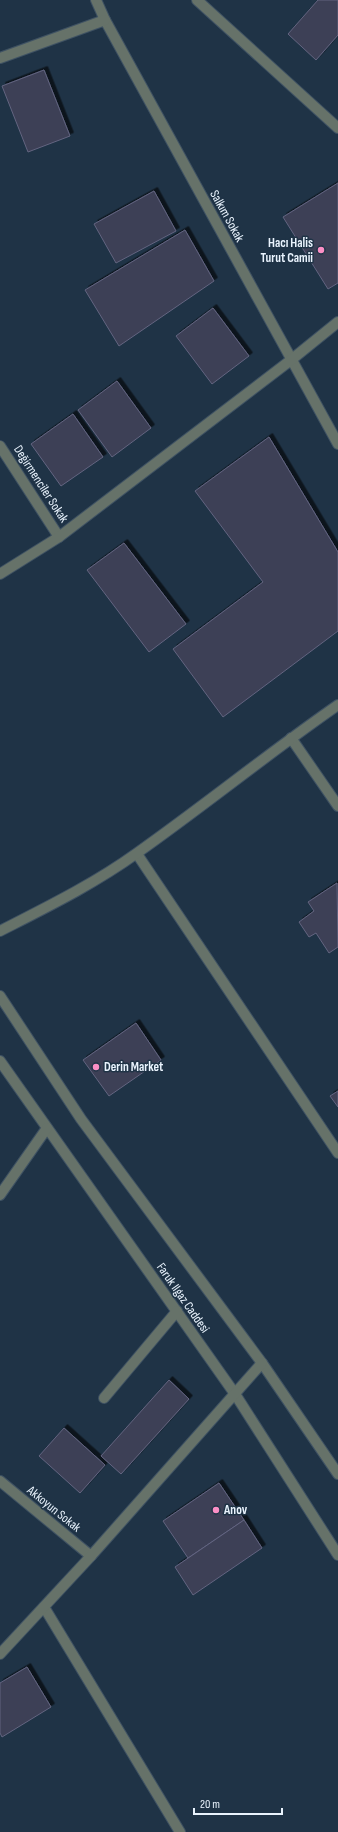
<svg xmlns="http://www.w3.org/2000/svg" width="338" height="1832" font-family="'Sofia Sans Condensed',sans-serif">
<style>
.building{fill:#3d3f57;stroke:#636580;filter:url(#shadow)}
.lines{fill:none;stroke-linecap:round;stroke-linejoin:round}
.minor-casing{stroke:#3f5263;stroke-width:12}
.minor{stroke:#667269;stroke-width:10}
.poi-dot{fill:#fb8fc5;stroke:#1f3346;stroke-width:1.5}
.labels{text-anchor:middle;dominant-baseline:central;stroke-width:3;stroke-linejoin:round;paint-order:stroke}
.street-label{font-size:13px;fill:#eaf4fe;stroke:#1f3346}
.poi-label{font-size:13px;font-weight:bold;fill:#eaf4fe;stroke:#1f3346;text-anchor:start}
</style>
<defs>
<filter id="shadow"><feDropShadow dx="3.5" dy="-3.5" stdDeviation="0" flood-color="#0009"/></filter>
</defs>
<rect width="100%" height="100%" fill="#1f3346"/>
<g class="building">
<polygon points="318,0 338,0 338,35 316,60 288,34"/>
<polygon points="44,70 70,136 28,152 2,86"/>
<polygon points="338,183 338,283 328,289 283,217"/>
<polygon points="154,191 176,231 116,263 94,224"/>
<polygon points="185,230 214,281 119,346 85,290"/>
<polygon points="213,308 249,356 212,384 176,336"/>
<polygon points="117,381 151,428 112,457 78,410"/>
<polygon points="73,414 103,457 61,486 31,444"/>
<polygon points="269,437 338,552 338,631 223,717 173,649 263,582 195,491"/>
<polygon points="124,543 186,624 149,652 87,570"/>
<polygon points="337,883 338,947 329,953 316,933 309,937 299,922 314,911 308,902"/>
<polygon points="136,1023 161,1060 109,1096 83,1060"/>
<polygon points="338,1091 338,1107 330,1096"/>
<polygon points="169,1380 189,1399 121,1474 101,1456"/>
<polygon points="64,1428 105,1465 80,1493 39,1456"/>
<polygon points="219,1483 244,1520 188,1558 163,1521"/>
<polygon points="244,1520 262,1548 193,1595 175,1567"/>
<polygon points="27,1667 51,1707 2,1737 0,1733 0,1683"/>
</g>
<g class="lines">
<defs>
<g id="minor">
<polyline points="96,0 105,20 338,444"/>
<polyline points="197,0 338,128"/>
<polyline points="0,58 105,20"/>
<polyline points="0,446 59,537"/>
<polyline points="0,574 59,537 291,360 338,322"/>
<polyline points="291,738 338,806"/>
<polyline points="137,854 338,1153"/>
<path d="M 0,931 C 47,907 94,884 137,853 C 205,805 270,752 338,705"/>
<polyline points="0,996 81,1119 262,1363 338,1474"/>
<polyline points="0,1061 235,1394 338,1555"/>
<polyline points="0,1195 47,1128"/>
<polyline points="104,1398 177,1311"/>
<polyline points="0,1481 91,1556"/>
<polyline points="44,1607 180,1832"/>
<polyline points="0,1654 91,1556 262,1363"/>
</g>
</defs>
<use href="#minor" class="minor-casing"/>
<use href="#minor" class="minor"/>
</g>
<g class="poi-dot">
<circle cx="321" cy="250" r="4"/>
<circle cx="96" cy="1067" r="4"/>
<circle cx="216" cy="1510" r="4"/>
</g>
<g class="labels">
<g class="street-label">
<text transform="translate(227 216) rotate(61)">Salkım Sokak</text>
<text transform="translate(41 484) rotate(57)">Değirmenciler Sokak</text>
<text transform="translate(183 1298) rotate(55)">Faruk Ilgaz Caddesi</text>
<text transform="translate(54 1509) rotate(39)">Akkoyun Sokak</text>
</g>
<g class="poi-label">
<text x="313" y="243" text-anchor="end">Hacı Halis<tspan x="313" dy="15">Turut Camii</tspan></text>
<text x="104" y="1067">Derin Market</text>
<text x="224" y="1510">Anov</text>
</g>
</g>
<path d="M194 1808v6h88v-6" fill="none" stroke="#eaf4fe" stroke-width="2"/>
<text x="200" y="1808" font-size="12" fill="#eaf4fe" stroke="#1f3346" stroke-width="3" paint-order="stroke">20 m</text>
</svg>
